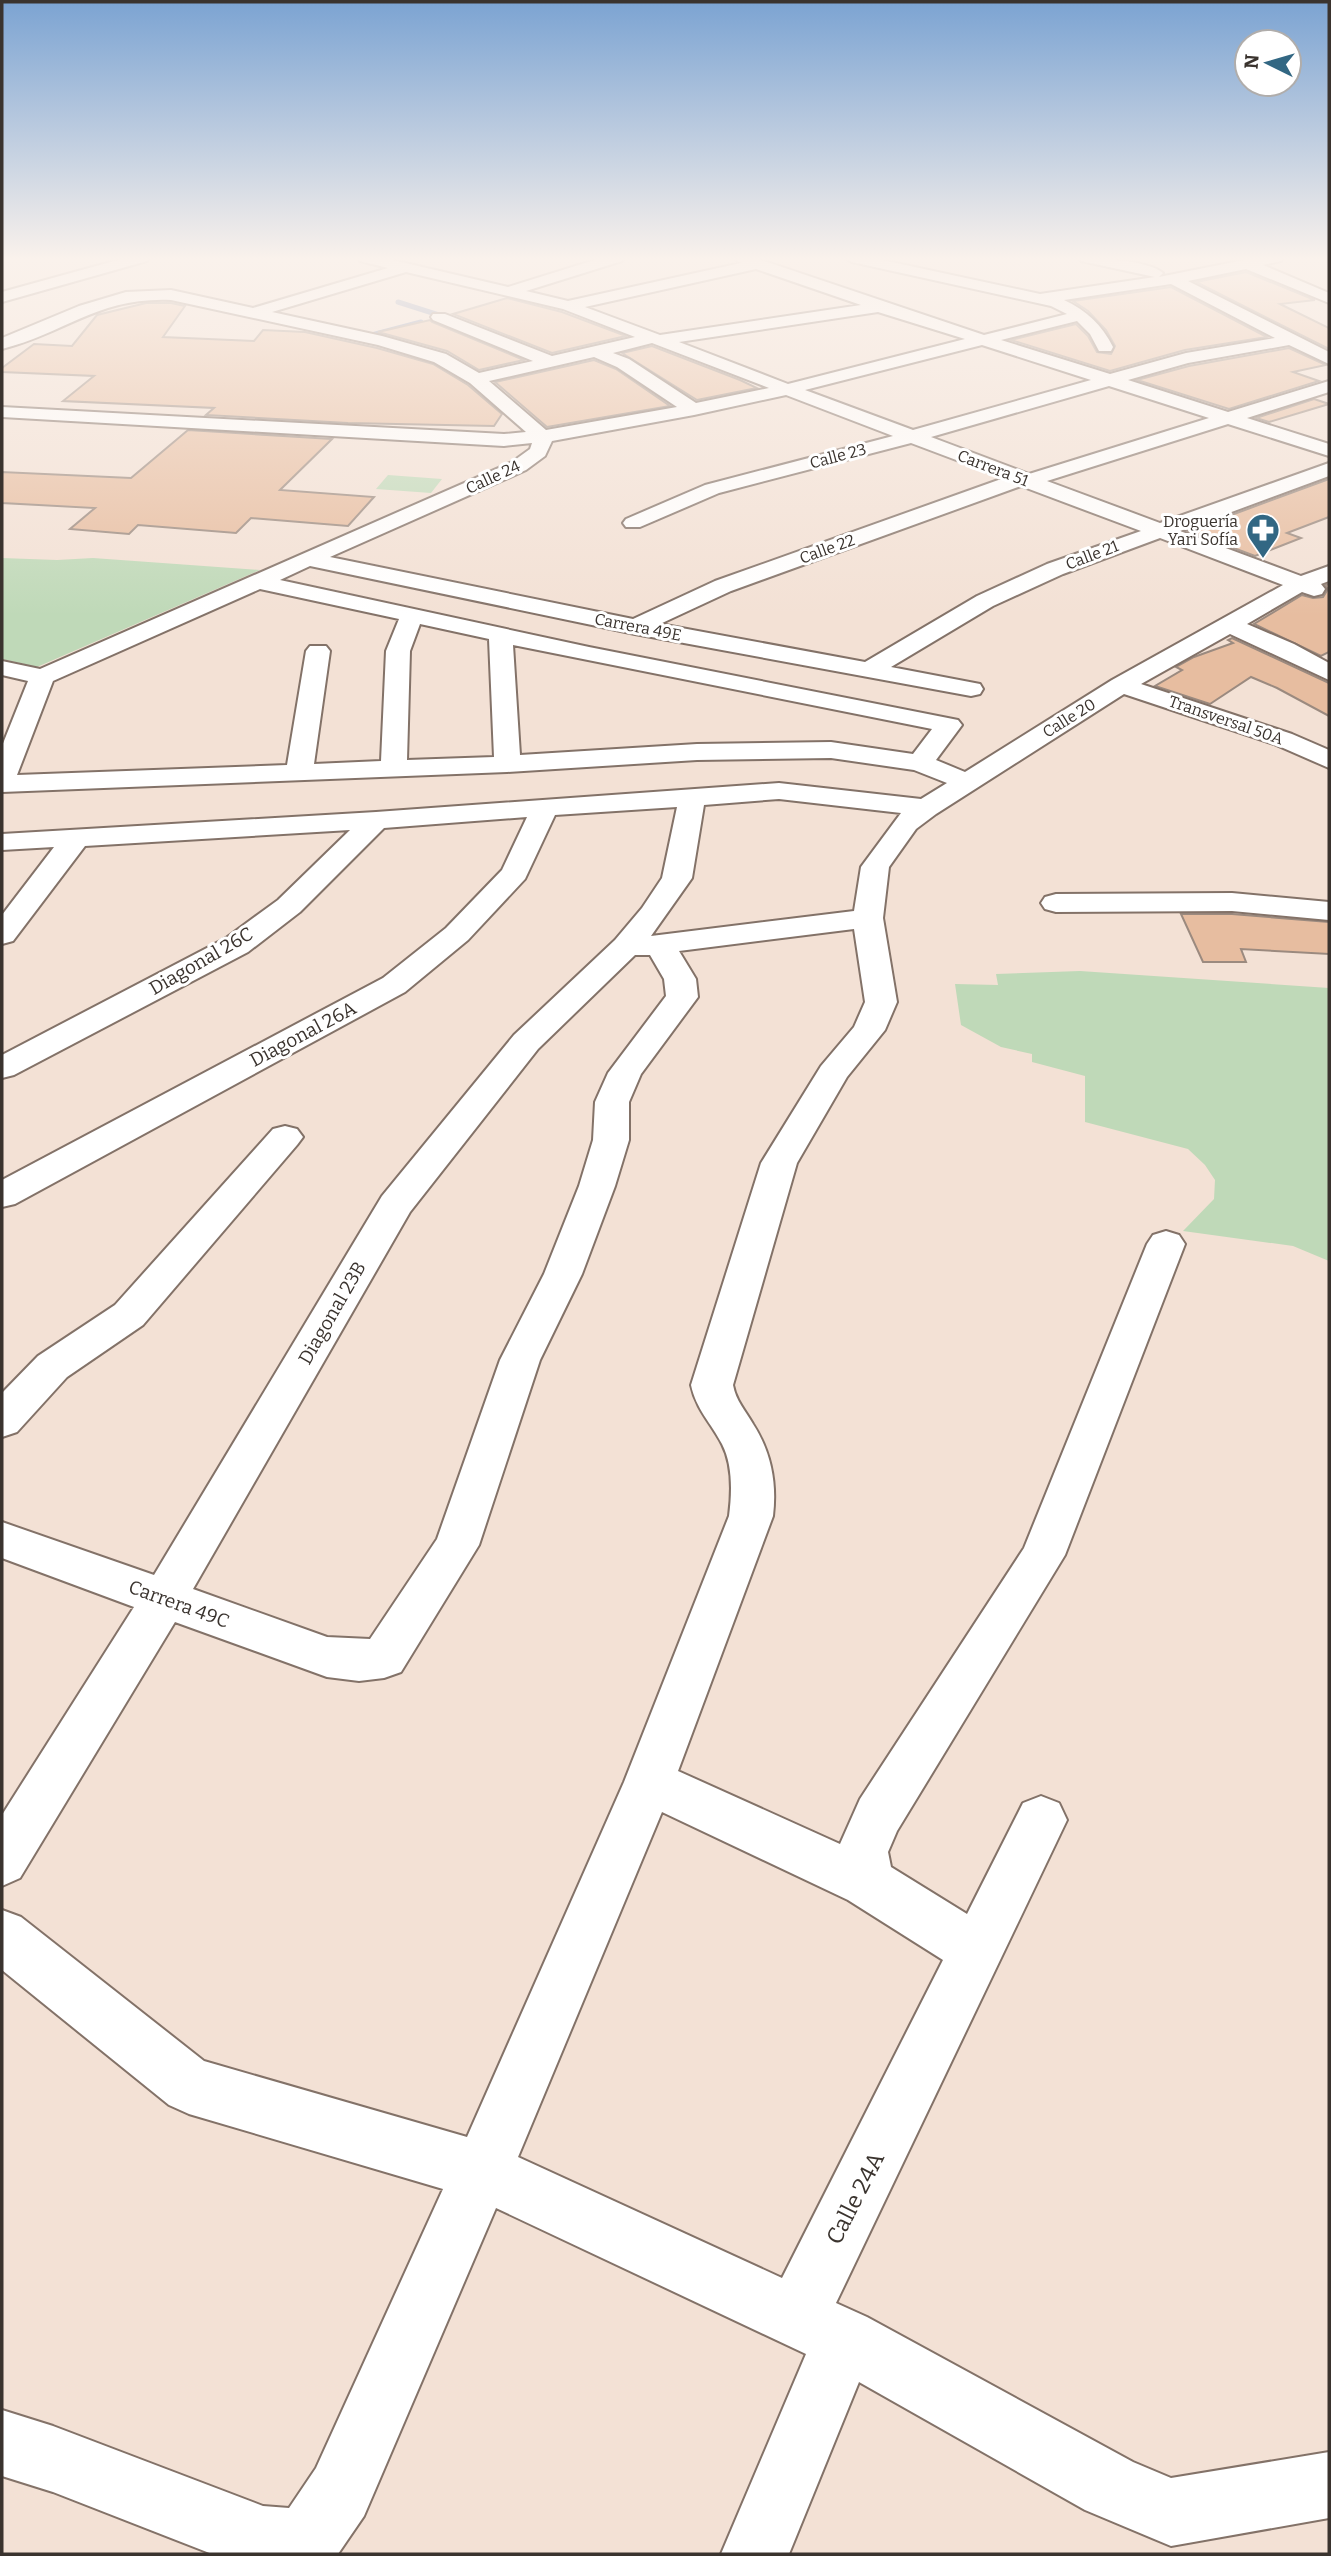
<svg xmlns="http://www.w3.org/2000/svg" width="1331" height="2556" font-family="Bitter,serif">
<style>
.green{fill:#bfd9b8}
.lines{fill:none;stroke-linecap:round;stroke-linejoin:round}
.stream{stroke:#7789b0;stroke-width:5}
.building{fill:#e7bda0;stroke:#9b8a7f;stroke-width:2}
.minor-casing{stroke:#837268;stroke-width:4}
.major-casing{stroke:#837268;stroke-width:4}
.minor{fill:#fff;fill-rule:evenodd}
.major{fill:#fff;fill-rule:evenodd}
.labels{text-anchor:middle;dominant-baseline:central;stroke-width:6;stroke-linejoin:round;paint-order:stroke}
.far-street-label{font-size:16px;fill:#3a332e;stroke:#fff}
.far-poi-label{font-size:16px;fill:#3a332e;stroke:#fff;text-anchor:end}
.street-label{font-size:19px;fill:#3a332e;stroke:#fff}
.near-street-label{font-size:23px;fill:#3a332e;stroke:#fff}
</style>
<rect width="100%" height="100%" fill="#f3e1d5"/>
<g class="green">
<polygon points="388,475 442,479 431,493 376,489"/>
<polygon points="2,558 57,560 93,558 260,570 37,667 2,659"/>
<polygon points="1080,971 1329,988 1329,1261 1293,1246 1183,1231 1214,1199 1215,1180 1205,1165 1188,1149 1085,1122 1085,1076 1032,1062 1032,1054 1001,1047 961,1025 955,984 998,985 996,974"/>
</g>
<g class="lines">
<g class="stream">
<polyline points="398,302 442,316"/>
<polyline points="364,337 421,322"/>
</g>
</g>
<g class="building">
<polygon points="1246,272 1315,300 1280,304 1329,328 1329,349 1196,282"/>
<polygon points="1171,287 1267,337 1185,350 1110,371 1011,340 1076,324 1088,336 1097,352 1111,354 1115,346 1106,330 1088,311 1073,301"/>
<polygon points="507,298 562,312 626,336 552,353 453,314"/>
<polygon points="146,303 171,303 185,306 163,337 254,341 263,330 305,332 377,348 433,364 468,385 502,414 494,426 348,423 206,415 214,408 63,401 94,376 2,372 2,368 34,344 72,346 97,315"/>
<polygon points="430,320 432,322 524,360 479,370 447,351 378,332"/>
<polygon points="652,346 740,380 757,388 697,400 622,353"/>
<polygon points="1289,348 1326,365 1293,372 1319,381 1229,409 1137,380 1189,366"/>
<polygon points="594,360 616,369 670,406 547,427 495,382"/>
<polygon points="1314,399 1329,404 1269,422 1256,418"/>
<polygon points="188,430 332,439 280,490 374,497 348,526 251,518 236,533 138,525 129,534 70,529 95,508 2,503 2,472 131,478"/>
<polygon points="1329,479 1329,517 1287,533 1301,538 1255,556 1188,531"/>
<polygon points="1329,584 1329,652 1321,656 1254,624 1302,595 1313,598 1323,597 1328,589 1325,585"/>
<polygon points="1232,638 1329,683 1329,716 1277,688 1251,677 1210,704 1155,686 1182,670 1176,667 1194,657 1233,643 1228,640"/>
<polygon points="1181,914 1232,914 1329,922 1329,954 1241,949 1246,962 1203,962"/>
</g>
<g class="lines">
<defs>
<g id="minor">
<path d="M 358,258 L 384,258 L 508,287 L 601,258 L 624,258 L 622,261 L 526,291 L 568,301 L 741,263 L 733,258 L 755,258 L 984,335 L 1067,314 L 1051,306 L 852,262 L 845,258 L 873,258 L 1040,294 L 1155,277 L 1081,261 L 1079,258 C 1099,258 1148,260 1163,273 L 1159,277 L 1254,258 L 1283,258 L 1281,261 L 1263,265 L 1329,293 L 1329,303 L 1246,269 L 1188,281 L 1329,352 L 1329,364 L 1289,345 L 1188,363 L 1128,380 L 1228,412 L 1329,381 L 1329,392 L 1247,418 L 1329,444 L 1329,456 L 1228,424 L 1047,481 L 1160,523 L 1329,463 L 1329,476 L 1180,531 L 1301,576 L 1329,566 L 1329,581 L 1321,584 L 1325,589 L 1322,594 L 1314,596 L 1302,592 L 1247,624 L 1294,644 L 1329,663 L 1329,680 L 1230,634 L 1141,684 L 1292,734 L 1329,750 L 1329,768 L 1274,744 L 1124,694 L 936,814 L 916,829 L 889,867 L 883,918 L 897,1002 L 885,1030 L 847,1077 L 797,1163 L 733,1385 C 736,1401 745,1410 753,1424 C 771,1452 777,1483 773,1516 L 678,1771 L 840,1844 L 860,1799 L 1024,1548 L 1147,1244 L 1153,1235 L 1166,1231 L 1179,1235 L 1185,1244 L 1065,1555 L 897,1831 L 888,1852 L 891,1867 L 967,1914 L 1023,1803 L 1041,1796 L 1059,1803 L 1067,1820 L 836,2303 L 867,2317 L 1133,2462 L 1171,2478 L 1329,2452 L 1329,2518 L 1171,2546 L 1085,2510 L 859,2382 L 789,2554 L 721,2554 L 806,2354 L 496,2208 L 364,2516 L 338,2554 L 212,2554 L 53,2492 L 2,2476 L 2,2410 L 53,2426 L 263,2506 L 289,2508 L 316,2468 L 443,2189 L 189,2114 L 169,2105 L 2,1970 L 2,1910 L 21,1917 L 204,2061 L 467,2137 L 624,1782 L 729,1516 C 732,1493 733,1465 722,1444 C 711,1423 696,1409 691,1385 L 761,1163 L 821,1066 L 854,1027 L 865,1002 L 854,929 L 679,951 L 696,979 L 698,997 L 641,1074 L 629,1102 L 629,1140 L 615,1186 L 582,1274 L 540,1360 L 479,1545 L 401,1672 L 384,1678 L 359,1681 L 327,1677 L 175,1622 L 20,1878 L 2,1886 L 2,1815 L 134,1607 L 2,1558 L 2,1522 L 154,1575 L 382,1196 L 514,1035 L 615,940 L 642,908 L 662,878 L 677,807 L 555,815 L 525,879 L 468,940 L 405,992 L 15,1204 L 2,1207 L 2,1180 L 383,978 L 446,928 L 502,870 L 527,817 L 384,828 L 300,912 L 248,952 L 14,1075 L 2,1078 L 2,1055 L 226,938 L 278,900 L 350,830 L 85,846 L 13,941 L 2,944 L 2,915 L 54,847 L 2,850 L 2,834 L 376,812 L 779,783 L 921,799 L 947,783 L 914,770 L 831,758 L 697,760 L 507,772 L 2,792 L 2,746 L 28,681 L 2,675 L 2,661 L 40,669 L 512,462 L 530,449 L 532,443 L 504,446 L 2,417 L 2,407 L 504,434 L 526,432 L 470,383 L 434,362 L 378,345 L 171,300 C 98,297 66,333 2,349 L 2,338 L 79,306 L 126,292 L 171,290 L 253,308 L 388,268 L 360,261 ZM 756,269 L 861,305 L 660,335 L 585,307 ZM 406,272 L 563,309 L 635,337 L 552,356 L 445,314 L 433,314 L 431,317 L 433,320 L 533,361 L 479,373 L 446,354 L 382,336 L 272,312 ZM 1171,284 L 1275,338 L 1186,353 L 1110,374 L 1001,340 L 1077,321 L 1090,334 L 1099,351 L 1111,351 L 1113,347 C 1102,325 1086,310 1064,300 ZM 878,312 L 965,339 L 788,384 L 679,342 ZM 652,343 L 769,388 L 696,403 L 629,359 L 613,353 ZM 982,345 L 1091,380 L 913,430 L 805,390 ZM 594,357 L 617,367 L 677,407 L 546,430 L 489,381 ZM 1109,386 L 1209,418 L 1029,474 L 931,437 ZM 786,395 L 893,436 L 705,485 L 626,519 L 623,523 L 626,527 L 640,527 L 719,493 L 911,443 L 1004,478 L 715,581 L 633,619 L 330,557 L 526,470 L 545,456 L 552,441 L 694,415 ZM 1021,486 L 1141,531 L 1047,564 L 977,596 L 865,662 L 660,624 L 731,591 ZM 1160,538 L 1283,585 L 1112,680 L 965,772 L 936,760 L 962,725 L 958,720 L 589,647 L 280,580 L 310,566 L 635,634 L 971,696 L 980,694 L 983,689 L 980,684 L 891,667 L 993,606 L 1063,574 ZM 260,589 L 399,619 L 386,651 L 381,761 L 314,764 L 330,651 L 326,646 L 310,646 L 306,651 L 287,765 L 17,775 L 53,681 ZM 420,624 L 489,639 L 494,757 L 407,760 L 410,651 ZM 513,645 L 932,729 L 913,754 L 831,742 L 697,744 L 520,755 ZM 779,799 L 901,813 L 861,867 L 854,911 L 651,936 L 692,878 L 704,805 ZM 635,955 L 650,955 L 664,979 L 666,996 L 608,1073 L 595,1102 L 593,1140 L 579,1186 L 544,1274 L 500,1360 L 437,1539 L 370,1639 L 327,1637 L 193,1589 L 410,1212 L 538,1049 ZM 662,1812 L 848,1900 L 943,1960 L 782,2278 L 518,2157 Z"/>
<polygon points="1232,893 1329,902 1329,920 1232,911 1056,912 1045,909 1041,903 1045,897 1056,894"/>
<polygon points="285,1126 297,1129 303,1137 297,1145 143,1325 67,1377 17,1432 2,1437 2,1393 38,1356 115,1305 273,1129"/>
</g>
<polygon id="major" points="125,258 149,258 147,261 2,302 2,292"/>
</defs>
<use href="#minor" class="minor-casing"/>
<use href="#major" class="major-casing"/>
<use href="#minor" class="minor"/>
<use href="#major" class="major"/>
</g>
<linearGradient id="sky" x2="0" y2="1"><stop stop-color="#7ba3d2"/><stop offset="0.42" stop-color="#faf2ec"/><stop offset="1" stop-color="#faf2ec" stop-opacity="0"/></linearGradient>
<rect width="1331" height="616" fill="url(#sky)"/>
<defs>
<symbol id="pharmacy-pin" viewBox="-11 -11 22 30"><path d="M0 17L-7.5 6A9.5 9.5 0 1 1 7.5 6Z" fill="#326783" stroke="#fff"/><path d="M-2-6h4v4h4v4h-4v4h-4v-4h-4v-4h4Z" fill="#fff"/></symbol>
</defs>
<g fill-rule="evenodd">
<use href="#pharmacy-pin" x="1244" y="511" width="38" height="52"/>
</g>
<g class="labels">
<g class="far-street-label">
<text transform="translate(838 456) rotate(-15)">Calle 23</text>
<text transform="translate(993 468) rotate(21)">Carrera 51</text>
<text transform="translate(493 477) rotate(-25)">Calle 24</text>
<text transform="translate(827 549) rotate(-20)">Calle 22</text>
<text transform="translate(1092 555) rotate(-21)">Calle 21</text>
<text transform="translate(638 627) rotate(11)">Carrera 49E</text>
<text transform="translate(1069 718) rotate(-32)">Calle 20</text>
<text transform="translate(1226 720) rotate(19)">Transversal 50A</text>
</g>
<g class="far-poi-label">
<text x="1238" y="521">Droguería<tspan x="1238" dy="18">Yari Sofía</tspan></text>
</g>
<g class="street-label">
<text transform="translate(201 961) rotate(-30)">Diagonal 26C</text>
<text transform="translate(303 1034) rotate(-28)">Diagonal 26A</text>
<text transform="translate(332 1313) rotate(-60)">Diagonal 23B</text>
<text transform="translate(179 1604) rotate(20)">Carrera 49C</text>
</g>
<g class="near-street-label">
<text transform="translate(855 2198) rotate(-63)">Calle 24A</text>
</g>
</g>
<rect width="1331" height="2556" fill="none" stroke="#3a332e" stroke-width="7"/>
<g transform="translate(1268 63) rotate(275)"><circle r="33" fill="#ffffff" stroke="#b0adab" stroke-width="2"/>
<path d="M0-5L12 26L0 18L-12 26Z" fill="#326783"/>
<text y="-10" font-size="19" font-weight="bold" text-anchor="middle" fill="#3a332e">N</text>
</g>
</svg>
